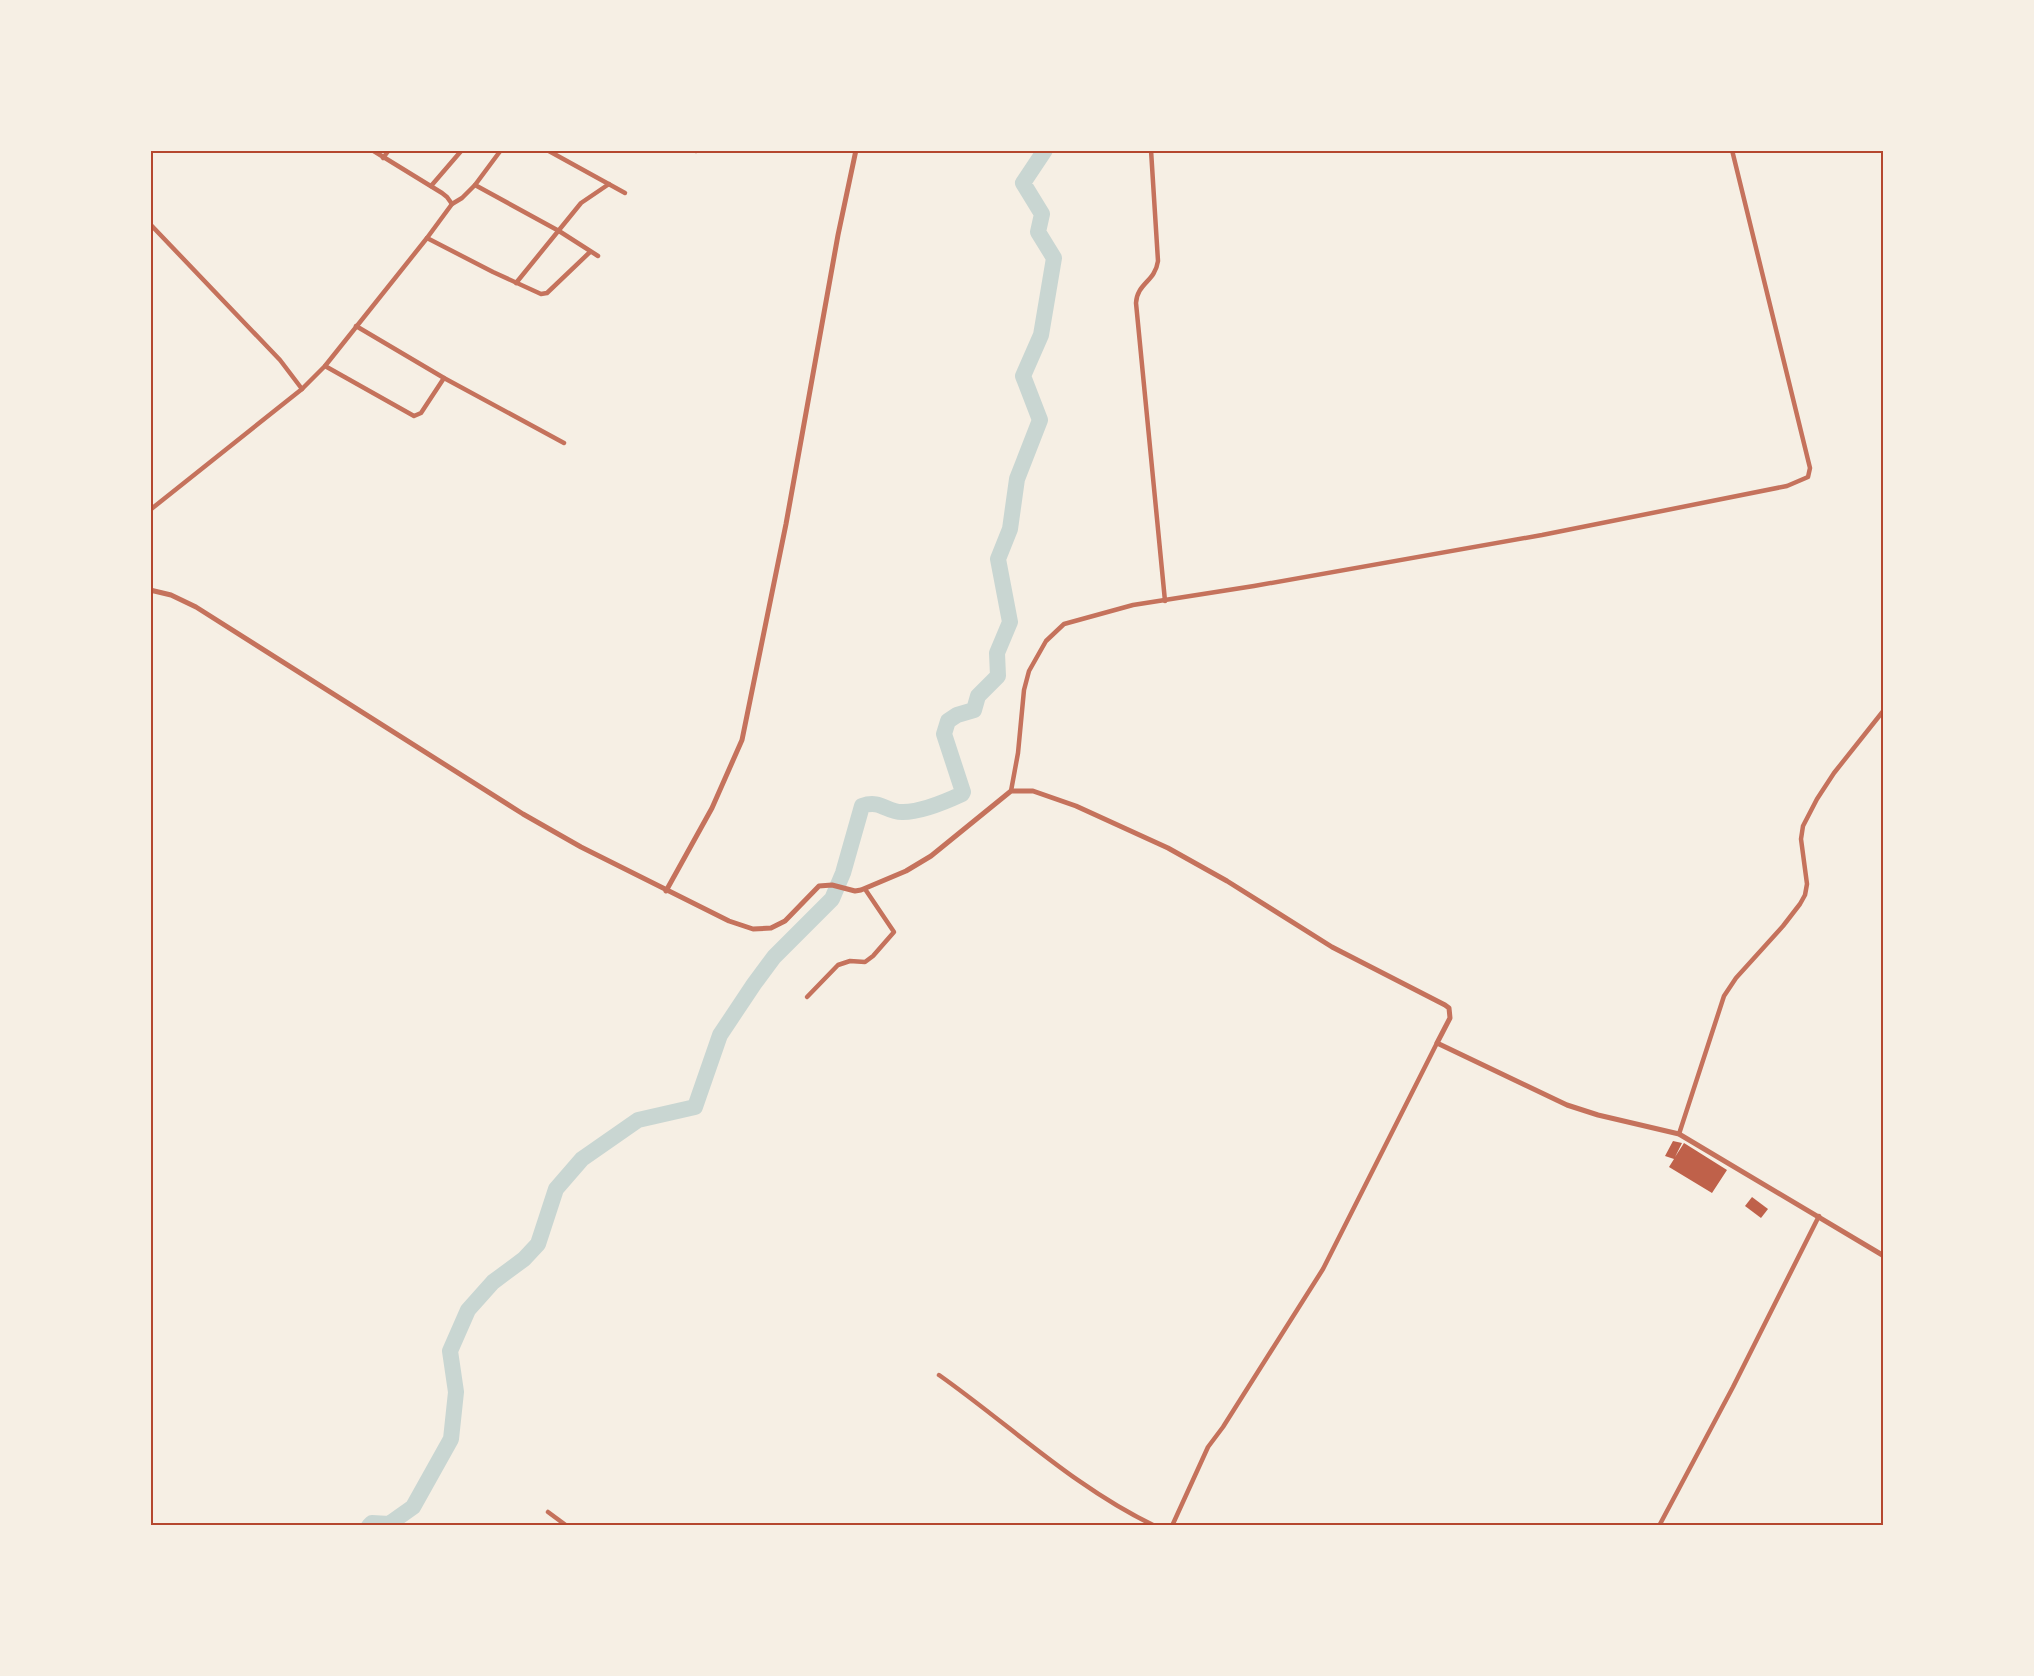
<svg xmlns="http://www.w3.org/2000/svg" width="2034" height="1676" font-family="Rubik,sans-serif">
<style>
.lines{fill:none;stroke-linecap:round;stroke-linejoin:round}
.river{stroke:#c9d6d2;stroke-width:16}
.building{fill:#bf614a}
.minor{stroke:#c5725c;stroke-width:4.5}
.tertiary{stroke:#c5725c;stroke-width:5}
.neatline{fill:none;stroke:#b5482f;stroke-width:2}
</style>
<rect width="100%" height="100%" fill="#f6efe4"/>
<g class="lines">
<path class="river" d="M 369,1526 L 372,1523 L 389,1524 L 413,1507 L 451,1439 L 456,1392 L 450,1351 L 468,1310 L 493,1282 L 524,1259 L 538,1244 L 556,1189 L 582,1159 L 638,1120 L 695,1107 L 720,1035 L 754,984 L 774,957 L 832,899 L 843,873 L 862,806 C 881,799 887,813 903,812 C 920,812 947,801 962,794 L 963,792 L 944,734 L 948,721 L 957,715 L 974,710 L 978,696 L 998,676 L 997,653 L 1010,622 L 998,559 L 1010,529 L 1017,479 L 1040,420 L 1023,376 L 1041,335 L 1054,258 L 1038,232 L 1042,214 L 1023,183 L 1045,150"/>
</g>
<g class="building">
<polygon points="1673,1141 1682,1143 1675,1157 1684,1143 1727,1170 1712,1193 1669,1167 1674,1159 1665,1156"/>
<polygon points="1752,1197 1768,1209 1761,1218 1745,1206"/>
</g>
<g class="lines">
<g class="minor">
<polyline points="372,150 442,193 447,197 452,204"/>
<polyline points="547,150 625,193"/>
<polyline points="695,150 696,151"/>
<path d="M 1151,150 L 1158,261 C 1155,282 1137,283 1136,303 L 1165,601"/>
<polyline points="383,158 389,150"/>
<polyline points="475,185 559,231 598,256"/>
<polyline points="431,186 462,150"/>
<polyline points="150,224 280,360 302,389"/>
<polyline points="427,238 493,272 541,294 547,293 590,252"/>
<polyline points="516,283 581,203 609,184"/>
<polyline points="356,326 444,378 564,443"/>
<polyline points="325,366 414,416 421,413 444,378"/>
<polyline points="150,510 302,389 325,366 427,238 452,204 462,198 475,185 501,150"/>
<polyline points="1011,791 1018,753 1024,690 1029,671 1046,641 1064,624 1133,605 1254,586 1542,535 1787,486 1808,477 1810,468 1732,150"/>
<polyline points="807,997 838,965 850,961 865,962 873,956 894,932 865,889"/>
<polyline points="1679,1134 1724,996 1736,978 1783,926 1800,904 1805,895 1807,884 1801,839 1803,826 1817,799 1834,773 1884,710"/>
<path d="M 939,1375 C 1010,1425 1075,1488 1155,1526"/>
<polyline points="548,1512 567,1526"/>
<polyline points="1172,1526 1208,1447 1223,1427 1323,1269 1437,1043"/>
<polyline points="1659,1526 1733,1387 1819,1216"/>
</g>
<g class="tertiary">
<polyline points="150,590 171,595 196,607 523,814 581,847 729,921 753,929 771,928 785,921 819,886 832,885 855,891 861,890 906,871 931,856 1011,791 1033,791 1076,806 1168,848 1227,881 1332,947 1445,1005 1449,1008 1450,1018 1437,1043 1567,1105 1598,1115 1679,1134 1884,1256"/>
<polyline points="666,891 712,808 742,740 786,524 838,235 856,150"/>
</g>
</g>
<rect width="2034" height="1676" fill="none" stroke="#f6efe4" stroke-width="303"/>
<rect x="152" y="152" width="1730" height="1372" class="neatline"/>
</svg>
